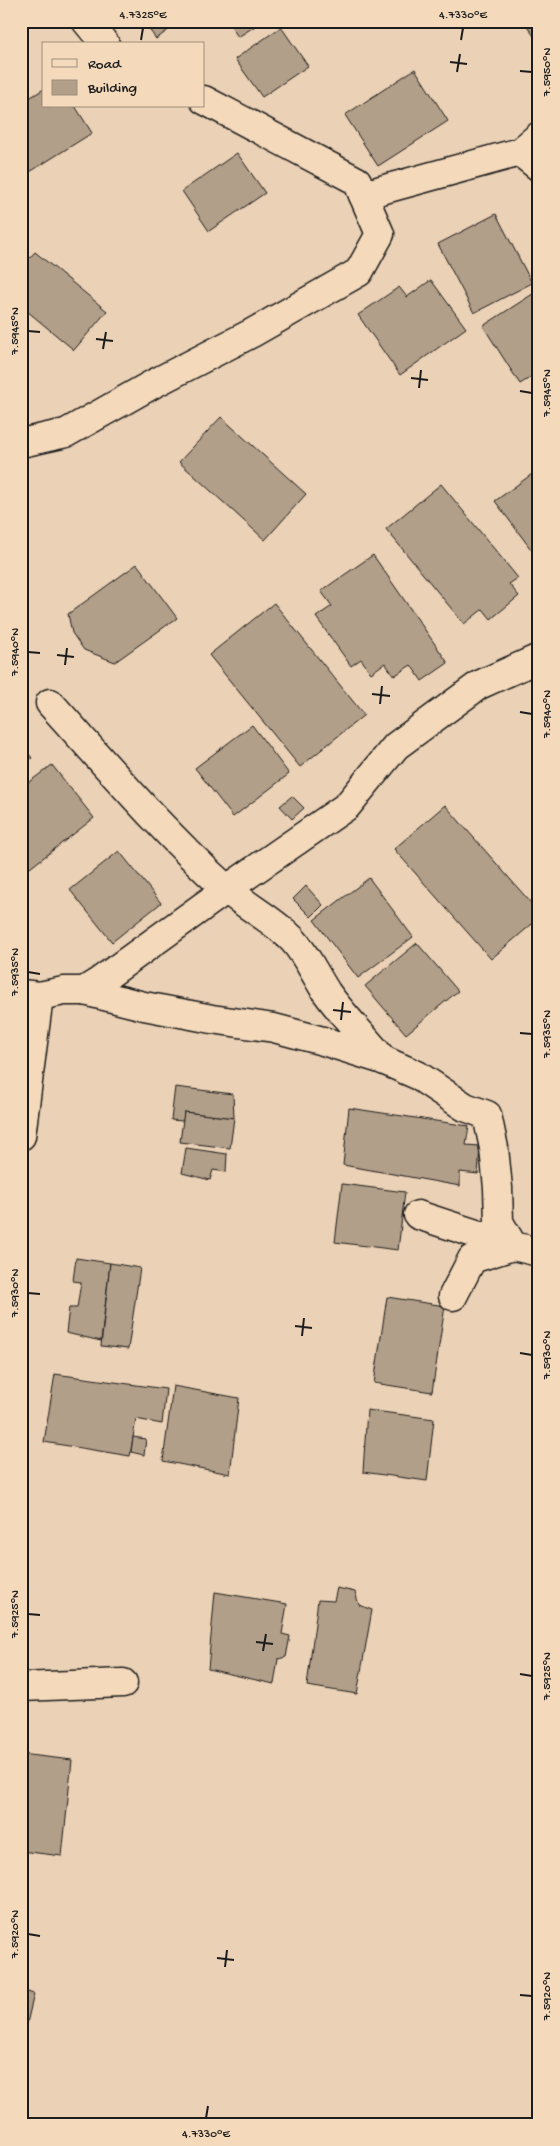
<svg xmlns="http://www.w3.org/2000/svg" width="560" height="2146" font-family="'Gochi Hand',sans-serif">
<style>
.building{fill:#b29f89;stroke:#1c1c1c}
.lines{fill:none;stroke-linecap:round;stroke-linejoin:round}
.street-casing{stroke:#1c1c1c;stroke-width:31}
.street{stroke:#f4d9bb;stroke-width:28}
.ticks{fill:none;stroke:#1c1c1c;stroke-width:2}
.neatline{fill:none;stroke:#1c1c1c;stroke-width:2}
.ticks-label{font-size:12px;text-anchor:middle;fill:#1c1c1c}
</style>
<rect width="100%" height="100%" fill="#ebd1b5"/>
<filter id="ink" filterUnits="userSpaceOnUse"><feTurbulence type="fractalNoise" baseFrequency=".02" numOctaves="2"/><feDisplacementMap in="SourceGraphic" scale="10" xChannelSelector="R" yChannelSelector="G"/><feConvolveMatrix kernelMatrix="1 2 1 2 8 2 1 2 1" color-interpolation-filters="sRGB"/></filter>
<g filter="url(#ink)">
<g class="building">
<polygon points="151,21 181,21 156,39 146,25"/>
<polygon points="228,21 263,21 238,37"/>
<polygon points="524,21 539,21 539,44"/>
<polygon points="281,27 308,66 262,97 235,59"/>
<polygon points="415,69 448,121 378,166 345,115"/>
<polygon points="44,89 44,106 75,106 92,133 25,175 21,170 21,103"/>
<polygon points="237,153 265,193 209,231 182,191"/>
<polygon points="496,214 532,283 474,313 438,244"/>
<polygon points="35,252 107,311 74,350 21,306 21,268"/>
<polygon points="431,280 466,328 400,375 358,315 399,287 407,297"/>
<polygon points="539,290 539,372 520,384 483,326"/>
<polygon points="221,417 306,494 265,540 179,462"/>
<polygon points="539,469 539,560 495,501"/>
<polygon points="441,484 518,578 509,584 519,596 491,619 483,609 464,624 386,529"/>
<polygon points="373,555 448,663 422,681 411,665 394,676 385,663 371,673 361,659 351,666 316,617 332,606 321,591"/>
<polygon points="137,564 177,618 115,662 84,650 72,633 68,614"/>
<polygon points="274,603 364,715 300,767 209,655"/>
<polygon points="252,725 289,774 233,817 195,768"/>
<polygon points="21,744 32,758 21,766"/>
<polygon points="52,765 94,818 30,868 21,862 21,788"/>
<polygon points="292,796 304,808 292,819 280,806"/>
<polygon points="445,805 539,912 539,918 491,959 394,849"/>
<polygon points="119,851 161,903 112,942 70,890"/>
<polygon points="369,878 413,937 358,978 314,920"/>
<polygon points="306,886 323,905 311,917 293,899"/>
<polygon points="417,943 458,991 406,1034 365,986"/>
<polygon points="175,1087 233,1094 234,1118 184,1112 183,1121 171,1120"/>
<polygon points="349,1108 469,1126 466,1145 480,1146 478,1174 460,1172 460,1186 343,1165"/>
<polygon points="184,1112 234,1118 230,1148 180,1142"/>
<polygon points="186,1148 227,1154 226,1172 213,1170 210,1180 182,1173"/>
<polygon points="342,1184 405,1192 398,1250 335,1242"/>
<polygon points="76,1258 110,1263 101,1341 66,1333 69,1308 77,1308 81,1282 73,1281"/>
<polygon points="110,1263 140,1268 128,1349 101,1346"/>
<polygon points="387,1297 445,1306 432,1392 374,1383"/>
<polygon points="55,1374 166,1389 162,1424 136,1419 130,1456 44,1442"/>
<polygon points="173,1386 239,1398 230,1474 163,1461"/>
<polygon points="367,1410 434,1419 427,1481 363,1472"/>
<polygon points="133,1437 146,1439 144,1455 131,1452"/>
<polygon points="337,1588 355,1592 359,1605 372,1610 357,1694 307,1686 318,1600 334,1601"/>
<polygon points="215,1592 287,1604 282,1634 290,1636 286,1657 278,1659 274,1684 208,1669"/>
<polygon points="21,1754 72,1760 62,1856 21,1851"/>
<polygon points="21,1990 34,1994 21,2048"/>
</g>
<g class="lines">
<defs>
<g id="street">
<polyline points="86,21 105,44"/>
<polyline points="539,136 520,152 539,167"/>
<polyline points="363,195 520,152"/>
<polyline points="21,443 66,433 153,384 252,333 359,272 380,234 357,181 204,100"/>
<path d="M 50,703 C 107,766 162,831 225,888 C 246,906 272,919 292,939 C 307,955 315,975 327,993 C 344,1017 365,1037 383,1060"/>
<polyline points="84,991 144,1006 212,1019 274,1028 323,1041 383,1060 417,1075 465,1107 487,1115 494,1148 498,1188 499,1222 513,1246 539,1252"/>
<polyline points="21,994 39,996 64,991 84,991 97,983 227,889 347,806 396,746 479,685 539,658"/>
<polyline points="21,1136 39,996"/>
<polyline points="418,1215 513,1246 472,1259 453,1296"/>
<polyline points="21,1687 123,1683"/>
</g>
</defs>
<use href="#street" class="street-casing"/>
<use href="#street" class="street"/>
</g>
</g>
<path class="ticks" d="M 141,40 L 143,28M 461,40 L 463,28M 450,62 L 467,64M 520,71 L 532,72M 457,72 L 460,54M 28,331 L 40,332M 96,339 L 113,341M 103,349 L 106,332M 411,378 L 428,380M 419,388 L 421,370M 520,391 L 532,393M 28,652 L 40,653M 57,655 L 74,657M 65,665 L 67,648M 372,694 L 390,696M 380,704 L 382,686M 520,712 L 532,714M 28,972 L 40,974M 333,1010 L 351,1012M 341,1020 L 343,1002M 520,1033 L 532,1034M 28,1293 L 40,1294M 295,1326 L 312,1328M 302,1336 L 304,1318M 520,1353 L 532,1355M 28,1614 L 40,1615M 256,1642 L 273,1644M 263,1651 L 266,1634M 520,1674 L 532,1676M 28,1934 L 40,1936M 217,1958 L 234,1960M 225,1967 L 227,1950M 520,1995 L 532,1996M 206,2118 L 208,2106"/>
<rect width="560" height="2146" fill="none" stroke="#f4d9bb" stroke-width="55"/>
<rect x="42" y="42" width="162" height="65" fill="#f4d9bb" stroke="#9e8d7b"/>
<rect x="52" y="59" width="25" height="8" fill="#f4d9bb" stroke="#9e8d7b"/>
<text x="88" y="68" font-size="15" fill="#1c1c1c">Road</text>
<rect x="52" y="80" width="25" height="15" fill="#b29f89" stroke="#9e8d7b"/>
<text x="88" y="92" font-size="15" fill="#1c1c1c">Building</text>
<rect x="28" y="28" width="504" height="2090" class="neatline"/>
<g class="ticks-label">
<text x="143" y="18">4.7325°E</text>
<text x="463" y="18">4.7330°E</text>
<text transform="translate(546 72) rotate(-90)" y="4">7.5950°N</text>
<text transform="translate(14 331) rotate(-90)" y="4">7.5945°N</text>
<text transform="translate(546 393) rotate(-90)" y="4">7.5945°N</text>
<text transform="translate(14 652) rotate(-90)" y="4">7.5940°N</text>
<text transform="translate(546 714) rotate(-90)" y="4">7.5940°N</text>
<text transform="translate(14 972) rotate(-90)" y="4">7.5935°N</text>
<text transform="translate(546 1034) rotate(-90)" y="4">7.5935°N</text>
<text transform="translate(14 1293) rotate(-90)" y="4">7.5930°N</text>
<text transform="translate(546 1355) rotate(-90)" y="4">7.5930°N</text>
<text transform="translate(14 1614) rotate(-90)" y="4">7.5925°N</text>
<text transform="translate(546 1676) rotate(-90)" y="4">7.5925°N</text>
<text transform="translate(14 1934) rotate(-90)" y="4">7.5920°N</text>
<text transform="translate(546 1996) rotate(-90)" y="4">7.5920°N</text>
<text x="206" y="2137">4.7330°E</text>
</g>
</svg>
